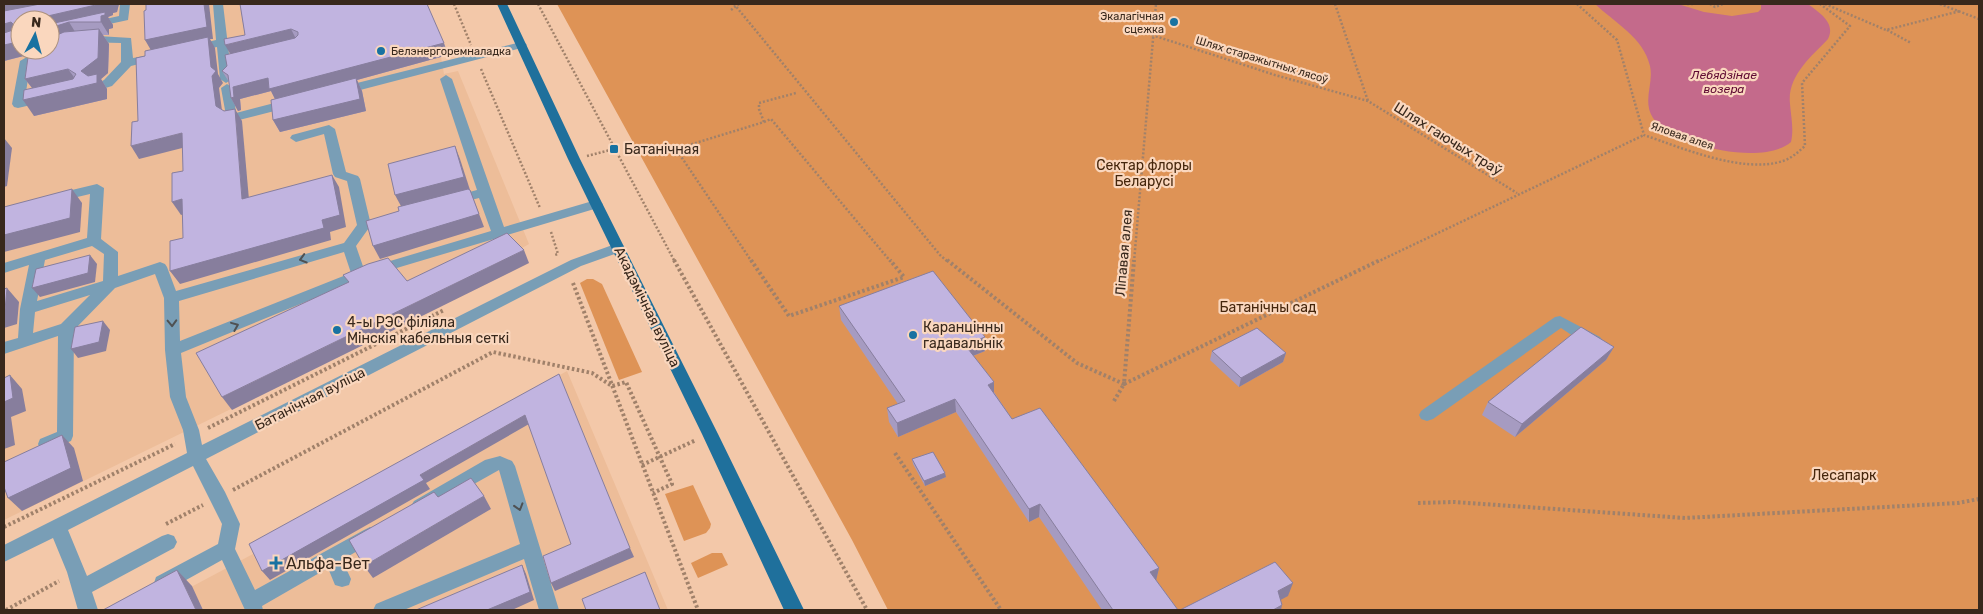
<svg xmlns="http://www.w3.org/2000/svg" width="1983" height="614" font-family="Rubik,sans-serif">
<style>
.built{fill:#edbd99}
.green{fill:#de9356}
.water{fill:#c46a8b}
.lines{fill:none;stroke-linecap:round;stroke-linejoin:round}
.path-far1{stroke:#a0816a;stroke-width:2.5;stroke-dasharray:2 2;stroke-linecap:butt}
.path{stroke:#a0816a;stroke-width:4;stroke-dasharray:2.5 2.5;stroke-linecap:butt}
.minor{fill:#799eb6;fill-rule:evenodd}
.major{fill:#1f709c;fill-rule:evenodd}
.wall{fill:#a69bc1;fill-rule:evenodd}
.shaded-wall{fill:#877e9d}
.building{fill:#c1b4e0;stroke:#877e9d}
.oneway{stroke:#4f5152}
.poi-dot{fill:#1872a1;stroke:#fad7be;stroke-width:2}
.labels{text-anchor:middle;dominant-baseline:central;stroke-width:4.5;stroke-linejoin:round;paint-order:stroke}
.far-poi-label{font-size:11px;fill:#38281c;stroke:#fad7be;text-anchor:end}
.far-street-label{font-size:11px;fill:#38281c;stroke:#fad7be}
.far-water-label{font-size:12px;font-style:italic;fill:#5e0932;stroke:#fad7be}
.street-label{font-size:14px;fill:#38281c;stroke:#fad7be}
.poi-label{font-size:14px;fill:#38281c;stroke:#fad7be;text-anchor:start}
.park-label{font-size:14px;fill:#45260c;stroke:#fad7be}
.near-poi-label{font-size:16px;fill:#38281c;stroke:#fad7be;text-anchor:start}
</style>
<rect width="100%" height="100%" fill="#f3c8a9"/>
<g class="built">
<polygon points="104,4 427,4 448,55 441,57 444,74 458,71 529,244 517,251 529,263 4,520 4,24 20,21 20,50 50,50 50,20"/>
<polygon points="567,371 668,610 148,610 253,554 251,546"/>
</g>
<g class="green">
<polygon points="557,4 1979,4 1979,610 888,610 852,540"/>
<polygon points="587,279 593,279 602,284 642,372 619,380 580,283"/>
<polygon points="693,485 711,524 710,528 706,533 684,541 665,494"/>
<polygon points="712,553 722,553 728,565 698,578 691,563"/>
</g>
<path class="water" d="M 1595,4 L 1678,4 L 1704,12 L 1732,16 L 1758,12 L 1761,9 L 1761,4 L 1808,4 C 1820,13 1836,23 1828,39 C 1811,57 1787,76 1790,104 C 1791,117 1794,129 1791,142 C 1764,166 1674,147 1653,118 C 1642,101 1654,83 1650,66 C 1644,38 1614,22 1595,4 Z"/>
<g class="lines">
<g class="path-far1">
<polyline points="454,4 471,45"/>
<polyline points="538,4 675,262"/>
<polyline points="734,4 940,255 948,262"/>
<polyline points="1335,4 1368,101"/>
<path d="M 1577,4 L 1617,40 L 1644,135 C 1682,148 1743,174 1783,161 C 1792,158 1798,152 1805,146 L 1802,83 L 1850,26 L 1820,4"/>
<polyline points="1687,4 1693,4"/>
<polyline points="1710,4 1715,7 1723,4"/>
<polyline points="1825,4 1886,30 1960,11"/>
<polyline points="1940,4 1979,19"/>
<polyline points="731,10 739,4"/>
<polyline points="1887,30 1911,43"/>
<polyline points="1152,35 1275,75 1368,101 1517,193"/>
<polyline points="481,69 540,208"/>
<polyline points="764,122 759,109 759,103 796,93"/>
<polyline points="764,122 771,119 891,262"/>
<polyline points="587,156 614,149"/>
<polyline points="551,232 558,254 555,255"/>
<polyline points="752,262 676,149 764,122"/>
<polyline points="1134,262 1156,4"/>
<polyline points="1377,262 1644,135"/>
</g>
<g class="path">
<polyline points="674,260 867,610"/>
<polyline points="751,260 789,316 904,277 890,260"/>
<polyline points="947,260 1077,363 1124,384 1134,260"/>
<polyline points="573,283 698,610"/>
<polyline points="1114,401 1124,384 1380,260"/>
<polyline points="208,428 444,310"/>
<polyline points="895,453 1001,610"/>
<polyline points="642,465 696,440"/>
<polyline points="233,490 493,352 592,373 612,386 626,382 672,484 653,493"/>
<polyline points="1418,503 1454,502 1685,518 1958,503 1979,499"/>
<polyline points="166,524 203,505"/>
<polyline points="4,527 175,444"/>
<polyline points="6,610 59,581"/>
</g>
<g class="minor">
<polygon points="120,4 130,4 128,20 91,28 86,25 87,23 119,16"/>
<polygon points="213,4 223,4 232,79 226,83 220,79 217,47 192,52 186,49 188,47 216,40"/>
<path d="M 98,36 L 131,38 L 133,58 L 155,54 L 161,57 L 159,59 L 131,66 L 112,86 L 99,90 L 93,86 L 104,80 L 121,62 L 121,43 C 98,42 72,41 50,52 C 44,56 36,61 30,65 L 25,99 L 44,94 L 50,98 L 48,101 L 18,108 L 14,107 L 12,104 L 20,61 L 39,50 L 50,50 L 50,45 C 65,38 82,37 98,36 Z"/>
<polygon points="521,42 525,43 527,45 525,47 341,95 335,91 337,88"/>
<polygon points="446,75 452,79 504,227 596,200 603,204 601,207 380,273 370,273 368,270 370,267 491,231 479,198 452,205 445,201 447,198 477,190 440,79"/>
<polygon points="227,84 233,88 236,113 290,99 296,103 294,106 235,121 227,121 221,88"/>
<path d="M 329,125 L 335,129 L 346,172 L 358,176 L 360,179 L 371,225 L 356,246 L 366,275 L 364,278 L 181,353 L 186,397 L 199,430 L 202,445 L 571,260 L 618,243 L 623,245 L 625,248 L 623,251 L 581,266 L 206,459 L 225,492 L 240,524 L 235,549 L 255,590 L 364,530 L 370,527 L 376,530 L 379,535 L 376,540 L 342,560 L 351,579 L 349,585 L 342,587 L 335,585 L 328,568 L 262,606 L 263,610 L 245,610 L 222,560 L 170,589 L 163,591 L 156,589 L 154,583 L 156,577 L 218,544 L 222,524 L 193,466 L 68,530 L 87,576 L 162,536 L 168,534 L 174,536 L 177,542 L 174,548 L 92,592 L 98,610 L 78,610 L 67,572 L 53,538 L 4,562 L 4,545 L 187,453 L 183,430 L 170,397 L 165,350 L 164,298 L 155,274 L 115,288 L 74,330 L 73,436 L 71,441 L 46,451 L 40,449 L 38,444 L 40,439 L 57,432 L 58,336 L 4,354 L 4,342 L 18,338 L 20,309 L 29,265 L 4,273 L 4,263 L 87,238 L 90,194 L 56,202 L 49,198 L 51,195 L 97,184 L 104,188 L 101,239 L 118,252 L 118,276 L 160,262 L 165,264 L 167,267 L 176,291 L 344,243 L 357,225 L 347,181 L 335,177 L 333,174 L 324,134 L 296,142 L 290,138 L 292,135 ZM 92,246 L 104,254 L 103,281 L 37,301 L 45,260 ZM 344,252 L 351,273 L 180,341 L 179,301 ZM 90,295 L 61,324 L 33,333 L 35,312 Z"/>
<path d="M 1560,316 L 1600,337 L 1603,341 L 1600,345 C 1588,349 1572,335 1561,328 L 1433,419 L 1427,421 L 1421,419 L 1419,415 L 1421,411 L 1555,317 Z"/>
<polygon points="500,456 512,461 515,466 559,610 539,610 524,559 404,610 373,610 376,604 520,544 499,470 426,511 420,513 414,511 411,506 414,501 485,460"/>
</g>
<polygon class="major" points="497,4 507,4 580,159 718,434 804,610 784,610 702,434 568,159"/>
</g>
<g class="wall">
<path d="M 4,4 L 119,4 L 117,12 L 113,13 L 113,15 L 108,17 L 113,25 L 113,28 L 109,29 L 109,35 L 103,35 L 109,44 L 108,73 L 101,79 L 107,89 L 107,99 L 34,116 L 32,88 L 25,79 L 28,55 L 4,61 ZM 20,20 L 50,20 L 50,50 L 20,50 Z"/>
<polygon points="240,4 448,55 357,80 362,91 366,111 280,132 273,120 275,99 271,91 240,99 241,110 238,111 231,98 229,82 222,71 227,66 230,54 245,35"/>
<polygon points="839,306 985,337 985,351 973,356 994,382 994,392 1012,419 1159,568 1156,580 1178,610 1102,610 1039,517 1029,522 956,412 898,437 889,422 887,408 898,404 841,320"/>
<polygon points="1614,347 1606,360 1515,437 1482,415 1488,402"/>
<polygon points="1212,351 1286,353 1283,362 1239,387 1210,360"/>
<polygon points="912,459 946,477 925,486 913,464"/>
</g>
<g class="shaded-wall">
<polygon points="4,4 62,4 4,16"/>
<polygon points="100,4 119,4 117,12 113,13 113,15 108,17 113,25 113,28 109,29 109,35 101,22 69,22 77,35 50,43 50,20 39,20 39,18"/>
<polygon points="204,4 209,4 213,39 210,39 215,48 218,74 223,83 219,88 223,118 152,52 145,40"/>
<polygon points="11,22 20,35 4,40 4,24"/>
<polygon points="99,29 109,44 108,73 101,79 107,89 107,99 34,116 23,100 90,85 81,71"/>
<polygon points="291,29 297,41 232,57 225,45"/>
<polygon points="20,41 20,50 36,50 27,55 4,61 4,45"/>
<polygon points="444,43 448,55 357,80 362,91 366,111 280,132 273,120 276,101 271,91 240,99 241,110 238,111 231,98 233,87 268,78"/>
<polygon points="68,69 79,84 37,94 25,79"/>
<polygon points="235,109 242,121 250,211 242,199"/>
<polygon points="182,133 190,146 139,159 131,146"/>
<polygon points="4,138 12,148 7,186 4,187"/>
<polygon points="455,146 460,159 470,190 402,208 395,195"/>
<polygon points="332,175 339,187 346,227 330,232 331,240 180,284 170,271 322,220"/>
<polygon points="72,189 82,203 80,232 4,252 4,235"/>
<polygon points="470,190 484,227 380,259 373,246"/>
<polygon points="182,199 191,212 181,215 172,202"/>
<polygon points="524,250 529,263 232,410 222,397"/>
<polygon points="90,255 97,264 95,282 40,297 32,288"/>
<polygon points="7,288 19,302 17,324 4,328 4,310"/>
<polygon points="103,321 110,330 106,351 78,358 71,349"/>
<polygon points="985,337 985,351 965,359 965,345"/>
<polygon points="1614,347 1606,360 1515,437 1522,424"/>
<polygon points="1286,353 1283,362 1239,387 1241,378"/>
<polygon points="10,375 22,389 26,411 11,417 15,445 4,449 4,402"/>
<polygon points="994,382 994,396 988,385"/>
<polygon points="955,399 956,412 898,437 897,423"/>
<polygon points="525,415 529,424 426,483 430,489 270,580 262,571 420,475"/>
<polygon points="62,435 74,448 83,481 22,511 8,498"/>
<polygon points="945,473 946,477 925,486 924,481"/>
<polygon points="484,496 491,509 373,578 364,566"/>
<polygon points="1040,504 1039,517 1029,522 1029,509"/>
<polygon points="630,548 634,557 555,591 551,583"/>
<polygon points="522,565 526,574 534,600 512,610 487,610"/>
<polygon points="1159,568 1156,581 1150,572"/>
<polygon points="177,570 192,586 203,610 196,610"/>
<polygon points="1293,583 1288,596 1273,604 1278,591"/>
<polygon points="1282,605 1281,610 1273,610"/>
</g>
<g class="building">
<polygon points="40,4 100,4 39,18 39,20 20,20 20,41 18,42 4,45 4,33 13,30 13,24 11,22 4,24 4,11"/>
<polygon points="146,4 204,4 207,27 145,40 144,11 146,10"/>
<polygon points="240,4 427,4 444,43 269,89 268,78 233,87 234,97 231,98 228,75 222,71 227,66 225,55 295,38 298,35 298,32 291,29 225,45 224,39 245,35"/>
<polygon points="105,12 105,15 101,16 101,22 69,22 50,28 50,24"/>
<polygon points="99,29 98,58 81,71 88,76 97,74 97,83 23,100 24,90 73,79 76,74 68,69 25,79 29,50 50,50 50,38 64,32"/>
<polygon points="208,37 211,67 216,71 212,76 216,106 224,111 235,109 242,199 332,175 340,215 322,220 324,228 170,271 170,241 183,238 182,199 172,202 172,173 183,171 182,133 131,146 132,122 138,121 136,58 145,56 145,51"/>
<polygon points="356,78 360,99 273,120 271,100"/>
<polygon points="455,146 464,177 395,195 388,164"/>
<polygon points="72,189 70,218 4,235 4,207"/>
<polygon points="468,189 470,190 479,214 373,246 366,221 399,211 398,207"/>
<polygon points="507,233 524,250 222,397 196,353 349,282 343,275 368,264 388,258 407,281"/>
<polygon points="90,255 88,273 32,288 36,269"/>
<polygon points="933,271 985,337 965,345 994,382 988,385 1012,419 1040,408 1159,568 1150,572 1178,610 1113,610 1040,504 1029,509 955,399 897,423 887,408 905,401 839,306"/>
<polygon points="7,288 5,310 4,310 4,289"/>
<polygon points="103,321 99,342 71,349 75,327"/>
<polygon points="1581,327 1614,347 1522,424 1488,402"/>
<polygon points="1257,328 1286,353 1241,378 1212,351"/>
<polygon points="559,374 630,548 551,583 543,556 571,544 525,415 420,475 424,480 262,571 249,544"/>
<polygon points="10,375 13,398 4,402 4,378"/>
<polygon points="62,435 71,468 8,498 4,487 4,462"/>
<polygon points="933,452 945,473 924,481 912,459"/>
<polygon points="471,478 484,496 364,566 349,540 434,492 438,497"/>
<polygon points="1275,562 1293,583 1278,591 1282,605 1273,610 1180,610"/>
<polygon points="522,565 530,592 487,610 416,610"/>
<polygon points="177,570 196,610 103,610"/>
<polygon points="645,572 660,610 586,610 582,599"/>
</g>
<defs><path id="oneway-chevron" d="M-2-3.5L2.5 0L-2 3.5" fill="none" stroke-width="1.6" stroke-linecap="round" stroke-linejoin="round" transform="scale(1.25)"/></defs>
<g class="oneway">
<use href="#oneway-chevron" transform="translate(303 259) rotate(164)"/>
<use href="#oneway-chevron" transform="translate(172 323) rotate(88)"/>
<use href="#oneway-chevron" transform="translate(235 326) rotate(-22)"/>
<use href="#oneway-chevron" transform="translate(519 507) rotate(73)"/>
</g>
<g class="poi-dot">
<circle cx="1174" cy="22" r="5"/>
<circle cx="381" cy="51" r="5"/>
<rect x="609" y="144" width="10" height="10" rx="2.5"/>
<circle cx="337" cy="330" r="5"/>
<circle cx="913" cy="335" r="5"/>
<path d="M273.5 555.5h5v5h5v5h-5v5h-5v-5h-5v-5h5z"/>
</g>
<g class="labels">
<g class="far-poi-label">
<text x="1164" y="16">Экалагічная<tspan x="1164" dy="13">сцежка</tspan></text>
<text x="391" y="51" text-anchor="start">Белэнергоремналадка</text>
</g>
<g class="far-street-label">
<text transform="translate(1262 60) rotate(17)">Шлях старажытных лясоў</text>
<text transform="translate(1682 136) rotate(19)">Яловая алея</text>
</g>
<g class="far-water-label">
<text x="1724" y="75">Лебядзінае<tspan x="1724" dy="14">возера</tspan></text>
</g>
<g class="street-label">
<text transform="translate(1448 139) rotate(32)">Шлях гаючых траў</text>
<text transform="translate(1124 253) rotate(-85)">Ліпавая алея</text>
<text transform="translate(647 307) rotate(64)">Акадэмічная вуліца</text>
<text transform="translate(310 399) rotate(-27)">Батанічная вуліца</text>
</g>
<g class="poi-label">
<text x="624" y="149">Батанічная</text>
<text x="347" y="322">4-ы РЭС філіяла<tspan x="347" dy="16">Мінскія кабельныя сеткі</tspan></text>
<text x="923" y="327">Каранцінны<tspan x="923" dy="16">гадавальнік</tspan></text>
</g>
<g class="park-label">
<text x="1144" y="165">Сектар флоры<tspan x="1144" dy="16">Беларусі</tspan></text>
<text x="1268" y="307">Батанічны сад</text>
<text x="1844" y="475">Лесапарк</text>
</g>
<g class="near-poi-label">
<text x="286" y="563">Альфа-Вет</text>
</g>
</g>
<rect width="1983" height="614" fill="none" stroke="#38281c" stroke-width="10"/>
<g transform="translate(35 35) rotate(6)"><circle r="24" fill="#fad7be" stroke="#ac917d"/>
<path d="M0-4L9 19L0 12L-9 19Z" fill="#1872a1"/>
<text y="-8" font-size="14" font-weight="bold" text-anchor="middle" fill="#38281c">N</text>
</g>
</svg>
